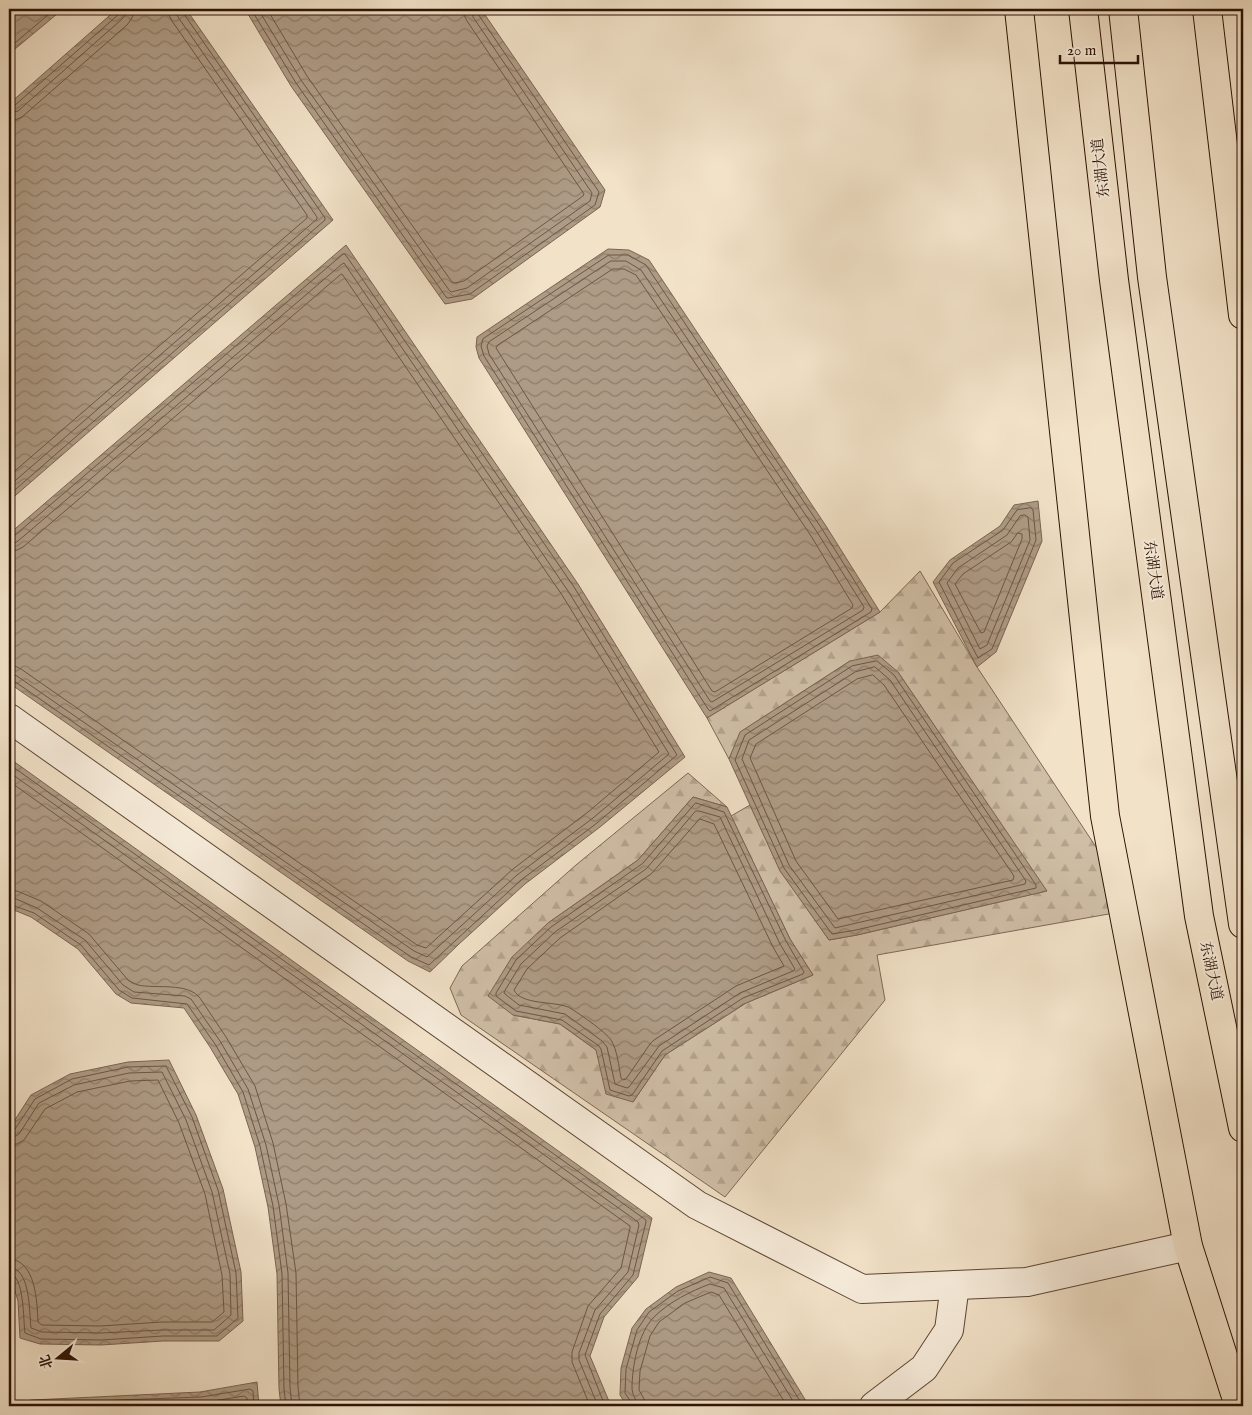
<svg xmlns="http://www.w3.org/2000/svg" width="1252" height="1415" font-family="'IM FELL English','Noto Serif SC',serif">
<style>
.forest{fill:url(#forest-firs);stroke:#7e6856}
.water{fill:url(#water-waves);stroke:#7a6451}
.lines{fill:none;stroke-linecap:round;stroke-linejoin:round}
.shore{stroke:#6c5644;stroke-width:1}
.minor-casing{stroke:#5d4635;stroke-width:30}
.highway-casing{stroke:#2b1204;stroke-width:30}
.minor{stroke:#f7ecdb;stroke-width:28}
.highway{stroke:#f2e2c8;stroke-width:28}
.labels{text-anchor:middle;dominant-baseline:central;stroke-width:4;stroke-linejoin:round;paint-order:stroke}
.street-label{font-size:15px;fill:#2b1204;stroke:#f7ecdb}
</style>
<defs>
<pattern id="forest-firs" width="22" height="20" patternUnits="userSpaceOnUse" patternTransform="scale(1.25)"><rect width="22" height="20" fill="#d0bfa7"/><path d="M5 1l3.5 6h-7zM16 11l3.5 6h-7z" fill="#b3a38e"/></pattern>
<pattern id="water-waves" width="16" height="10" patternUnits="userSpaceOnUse" patternTransform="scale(1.25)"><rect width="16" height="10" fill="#ae9b85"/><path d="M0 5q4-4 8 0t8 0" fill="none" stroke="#8e7d6b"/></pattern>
</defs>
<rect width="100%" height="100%" fill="#f2e2c8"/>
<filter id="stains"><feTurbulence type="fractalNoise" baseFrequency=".004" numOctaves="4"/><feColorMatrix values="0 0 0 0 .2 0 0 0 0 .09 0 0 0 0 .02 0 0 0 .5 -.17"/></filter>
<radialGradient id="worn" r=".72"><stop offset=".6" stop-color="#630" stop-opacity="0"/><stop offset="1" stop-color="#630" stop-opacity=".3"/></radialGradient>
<polygon class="forest" points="920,571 977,667 1137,909 877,955 885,1000 725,1197 461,1015 450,988 462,966 576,865 688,773 727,807 693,797 638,860 548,923 513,1015 560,1024 596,1050 633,1102 665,1055 746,1003 813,975 790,939 731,816 750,805 780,870 829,940 857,935 1046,891 898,672 850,661 741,732 729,759 707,718 880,612"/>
<g class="water">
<polygon points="9,9 63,9 9,54"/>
<polygon points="117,9 186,9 333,220 9,501 9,104"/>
<polygon points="245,9 481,9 605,190 600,207 472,299 445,304 291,86"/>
<polygon points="346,245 578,584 685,757 600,827 525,884 459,944 430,972 408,961 9,683 9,534"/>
<polygon points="608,249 629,250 649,260 826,526 880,612 707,718 479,358 476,347 477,337"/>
<polygon points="1038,501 1042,541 996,652 977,667 933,582 950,560 1000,526 1014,505"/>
<polygon points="878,655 898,672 1047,891 857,935 829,940 780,871 729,759 740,732 850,661"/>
<polygon points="9,758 652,1218 638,1277 604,1317 590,1356 611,1406 281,1406 279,1389 277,1274 268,1207 255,1147 238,1094 210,1047 184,1008 131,1003 116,994 78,949 31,917 9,908"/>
<polygon points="693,797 727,807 790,939 813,975 746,1003 665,1055 633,1102 606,1094 596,1050 560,1024 513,1015 488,996 512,957 548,923 638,860"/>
<polygon points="169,1060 196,1115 223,1189 241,1272 243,1321 219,1341 163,1341 101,1345 40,1344 20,1338 18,1301 9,1271 9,1129 31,1095 70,1074 128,1062"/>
<polygon points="709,1272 731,1278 809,1406 627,1406 620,1395 621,1368 632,1328 646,1309 676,1287"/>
<polygon points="257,1382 259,1406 9,1406 9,1404 32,1400 200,1392"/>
</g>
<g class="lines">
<g class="shore">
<polyline points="251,9 296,83 446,297 448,298 470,294 595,205 599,192 478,14 477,9"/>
<polyline points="258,9 301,80 449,290 451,292 467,288 590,201 592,193 473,17 471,9"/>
<polyline points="267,9 307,76 452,282 455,283 464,281 583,196 584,194 467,21 464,15 463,9"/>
<polyline points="9,48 55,9"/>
<polyline points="9,107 14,106 118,15 120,9"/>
<polyline points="9,113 18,111 122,19 125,15 126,9"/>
<polyline points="9,121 15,120 22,117 127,25 132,18 134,9"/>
<polygon points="609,255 628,255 646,265 822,529 872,609 871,612 710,711 708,709 484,356 481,346 483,339"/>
<polygon points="611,261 626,261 641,270 817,532 864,607 863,610 712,702 710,701 489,354 487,346 489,342"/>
<polygon points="613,269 624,269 636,275 811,536 853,605 852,608 715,692 712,691 496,348 497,346"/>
<polyline points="9,476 307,218 307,215 172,21 169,15 169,9"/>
<polyline points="9,486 317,219 317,217 178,17 176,9"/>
<polyline points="9,495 325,220 325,218 184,14 183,9"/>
<polygon points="1031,508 1033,510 1036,540 992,649 978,658 939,582 953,563 1003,530 1017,510"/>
<polygon points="1025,515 1028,517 1030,540 987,645 980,649 947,583 958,568 1007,535 1020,516"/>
<polygon points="1018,533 1022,534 1022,539 984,632 981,633 955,584 963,574 1011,542"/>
<polyline points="9,538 14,536 343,254 345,254 574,587 677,755 597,823 521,880 429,965 411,957 14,681 9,680"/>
<polyline points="9,544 13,544 18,541 342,264 344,263 568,591 669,754 593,818 517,875 427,957 414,951 17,676 9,673"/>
<polyline points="9,552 17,550 23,547 340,275 342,274 562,595 659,752 588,812 513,869 426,948 417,945 21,669 15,666 9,666"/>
<polygon points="877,661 894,675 1036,885 1036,888 856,930 832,934 784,868 735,760 745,735 852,666"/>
<polygon points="875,667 890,680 1026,881 1025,884 835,928 789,865 742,759 749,740 855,672"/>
<polygon points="873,675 884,685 1014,876 1013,880 838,919 796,861 750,758 756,744 857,679"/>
<polyline points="9,764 646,1220 646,1222 633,1275 600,1314 585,1355 605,1406"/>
<polyline points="9,772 638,1222 639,1225 628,1272 595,1310 579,1353 579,1360 598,1406"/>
<polyline points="9,781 630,1226 630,1228 621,1268 588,1306 572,1352 572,1362 590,1406"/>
<polygon points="696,803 724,812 786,941 804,972 803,974 743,998 662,1051 632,1095 629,1096 610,1090 601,1049 599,1046 562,1020 516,1011 496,996 496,993 516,960 551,927 642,864"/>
<polygon points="696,811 699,811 720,817 780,944 795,969 793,971 740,993 659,1046 629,1087 627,1088 615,1084 607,1047 602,1041 565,1014 519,1005 505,994 504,992 521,964 555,932 646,869"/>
<path d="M 700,819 L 714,824 L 773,947 L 784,966 L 736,986 L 654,1040 L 650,1044 L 626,1079 L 623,1080 L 621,1078 C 619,1067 617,1049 611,1040 C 607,1033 576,1011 568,1007 C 553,1001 521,1005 514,990 L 527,969 L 560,938 L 651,874 Z"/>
<path d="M 9,890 L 17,891 L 41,901 L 89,934 L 128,980 C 131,982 135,984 138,985 C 157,989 187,982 200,998 L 226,1037 L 255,1086 L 273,1143 L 286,1204 L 296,1273 L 298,1387 L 300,1406"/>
<polyline points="9,898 14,898 37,908 85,940 123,985 134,992 185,996 191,999 220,1041 248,1089 266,1145 279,1205 288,1273 290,1388 292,1406"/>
<polyline points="9,904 34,913 81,945 119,990 132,998 187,1004 215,1044 243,1092 260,1146 273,1206 282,1274 284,1389 286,1406"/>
<path d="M 9,1131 L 12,1131 L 15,1129 L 35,1099 L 72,1079 L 128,1067 L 166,1066 L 192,1117 L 218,1190 L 236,1273 L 238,1318 L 217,1336 L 163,1336 L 101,1340 L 41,1339 L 25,1333 C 23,1321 25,1275 9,1273"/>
<path d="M 9,1138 L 14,1137 L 19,1134 L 39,1103 L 74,1085 L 129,1073 L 162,1072 L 186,1120 L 212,1192 L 230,1274 L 231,1315 L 214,1330 L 162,1330 L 101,1333 L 42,1332 L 31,1328 C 29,1312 31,1268 9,1267"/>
<path d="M 9,1145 L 17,1144 L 24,1140 L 45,1109 L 77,1092 L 130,1081 L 158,1080 L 179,1123 L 205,1194 L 222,1275 L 224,1312 L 212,1322 L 162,1322 L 100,1326 L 42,1325 L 38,1322 C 37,1302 36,1260 9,1259"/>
<polyline points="26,1406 118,1400 201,1397 250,1389 253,1391 254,1406"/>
<polyline points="125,1406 201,1403 244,1396 247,1398 247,1406"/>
<polyline points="631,1406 631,1402 625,1393 626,1369 637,1330 649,1312 678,1291 710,1277 728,1283 803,1406"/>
<path d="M 637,1406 C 637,1399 632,1395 632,1389 C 632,1367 638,1333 654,1317 C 669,1302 691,1291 710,1284 L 724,1288 L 796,1406"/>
<polyline points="645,1406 644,1399 639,1390 640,1371 650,1336 659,1322 685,1303 711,1292 719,1295 787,1406"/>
</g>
<defs>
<g id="minor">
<polyline points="9,718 697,1205 862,1289 1027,1282 1188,1246"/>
<polyline points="874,1406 924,1368 949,1330 955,1285"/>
</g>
<g id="highway">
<polyline points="1019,9 1105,816 1188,1246 1239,1406"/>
<polyline points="1083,9 1114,280 1199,916 1243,1128"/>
<polyline points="1123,9 1152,277 1243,924"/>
<polyline points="1207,9 1243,315"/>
</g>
</defs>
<use href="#minor" class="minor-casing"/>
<use href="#highway" class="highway-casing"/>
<use href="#minor" class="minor"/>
<use href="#highway" class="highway"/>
</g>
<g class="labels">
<g class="street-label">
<text transform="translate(1101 168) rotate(-97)">东湖大道</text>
<text transform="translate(1153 570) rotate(82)">东湖大道</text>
<text transform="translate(1211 971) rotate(78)">东湖大道</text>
</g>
</g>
<rect width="1252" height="1415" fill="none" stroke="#f2e2c8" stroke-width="30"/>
<rect x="10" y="10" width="1232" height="1395" fill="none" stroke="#2b1204" stroke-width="2.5"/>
<rect x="15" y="15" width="1222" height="1385" fill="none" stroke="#2b1204"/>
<g transform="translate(58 1358) rotate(252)" stroke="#f7ecdb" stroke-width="4" paint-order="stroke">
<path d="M0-4L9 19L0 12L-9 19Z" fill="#2b1204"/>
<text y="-8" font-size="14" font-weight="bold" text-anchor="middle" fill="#2b1204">北</text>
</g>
<path d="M1060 55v8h78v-8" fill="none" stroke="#2b1204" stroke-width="2.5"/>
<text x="1067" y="55" font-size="15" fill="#2b1204" stroke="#f7ecdb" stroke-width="4" paint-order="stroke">20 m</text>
<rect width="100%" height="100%" filter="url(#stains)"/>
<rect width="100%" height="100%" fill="url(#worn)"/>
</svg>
